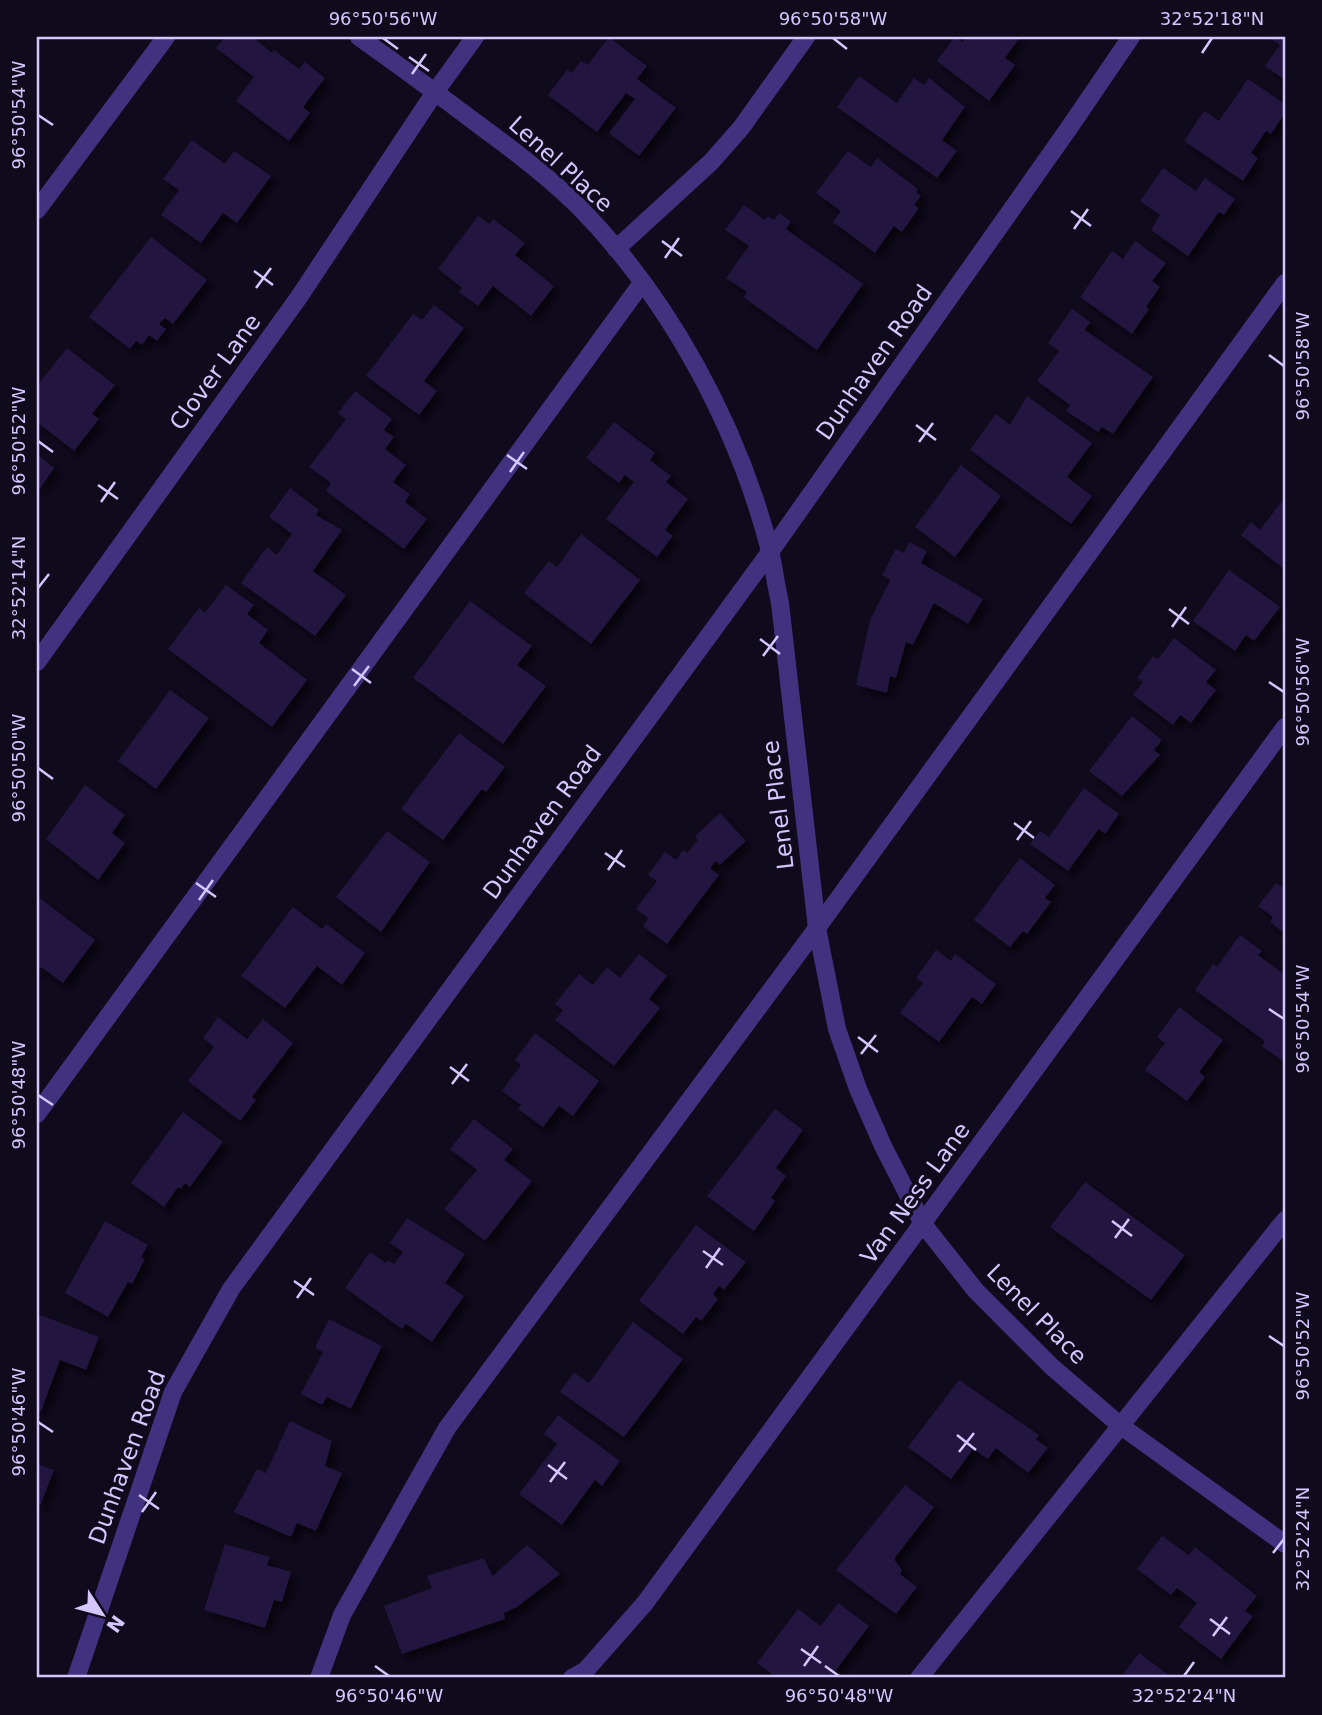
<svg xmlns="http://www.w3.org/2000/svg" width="1322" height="1715" font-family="'DejaVu Sans',sans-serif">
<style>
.building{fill:#24153f;filter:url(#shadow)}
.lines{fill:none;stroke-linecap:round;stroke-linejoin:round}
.service{stroke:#41327f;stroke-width:18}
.minor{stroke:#41327f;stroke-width:18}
.ticks{fill:none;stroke:#d5c6ff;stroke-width:2.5}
.labels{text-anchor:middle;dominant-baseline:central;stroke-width:6;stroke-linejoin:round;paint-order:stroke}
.street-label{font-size:23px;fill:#d5c6ff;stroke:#100a1d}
.neatline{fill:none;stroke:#d5c6ff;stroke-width:2.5}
.ticks-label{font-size:18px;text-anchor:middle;fill:#d5c6ff}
</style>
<defs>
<filter id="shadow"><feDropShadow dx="6" dy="6" stdDeviation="3.5" flood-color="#0009"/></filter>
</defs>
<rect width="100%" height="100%" fill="#100a1d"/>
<g class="building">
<polygon points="225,37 253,37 272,53 274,50 299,69 305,62 325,78 303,107 310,113 289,141 236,101 254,77 216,48"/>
<polygon points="609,37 647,66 637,79 676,108 639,156 609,133 635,99 626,93 597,132 548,95 567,70 572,73 581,61 588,65"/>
<polygon points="955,37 963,42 966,37 1020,37 1005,58 1015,65 989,101 937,61"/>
<polygon points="1268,37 1285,37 1285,80 1265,66 1280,45"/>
<polygon points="859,76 897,103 914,78 924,85 929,78 965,107 942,140 957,151 937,178 837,107"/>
<polygon points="1248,79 1285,104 1285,113 1271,134 1266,131 1251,153 1258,158 1243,181 1184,141 1204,111 1219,121"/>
<polygon points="192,140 225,164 234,151 271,176 237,223 223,213 201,243 161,215 179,190 163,179"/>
<polygon points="848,151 871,167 877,158 918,189 916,192 921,196 914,205 919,208 902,232 894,226 875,253 833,222 841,211 816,193"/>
<polygon points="1163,168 1196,191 1205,178 1235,199 1224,215 1219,212 1188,256 1151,230 1160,215 1140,201"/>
<polygon points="744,205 765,220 768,216 774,220 779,213 791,222 786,229 863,284 817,350 743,297 747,292 726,278 749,246 725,230"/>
<polygon points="478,216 490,224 493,219 525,243 515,255 554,286 531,316 493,286 478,306 459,292 462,288 438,269"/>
<polygon points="151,237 207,280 173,324 165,318 159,324 166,329 157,341 149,335 142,345 136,341 130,349 89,317"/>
<polygon points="1135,241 1166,263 1152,281 1160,287 1146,307 1149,309 1132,334 1080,297 1112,251 1123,259"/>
<polygon points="434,305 464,328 424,381 437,391 419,415 366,376 413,314 422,320"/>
<polygon points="1072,309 1090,322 1085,330 1153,377 1113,434 1102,427 1098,432 1066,411 1070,405 1037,381 1059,351 1048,343"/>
<polygon points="67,348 115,385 92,414 99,419 74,451 37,422 37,386"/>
<polygon points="355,391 392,419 384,430 394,437 385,449 406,465 393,482 410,494 405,502 427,519 404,549 326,491 331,483 309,467 346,419 338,413"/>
<polygon points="1027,396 1092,443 1067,477 1092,496 1071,524 970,450 996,414 1010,425"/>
<polygon points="614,422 655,453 650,460 671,476 666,482 688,499 665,530 673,536 657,557 606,519 634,482 625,475 619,483 586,458"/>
<polygon points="37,454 54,468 37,493"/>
<polygon points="961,465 1001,496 955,557 915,527"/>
<polygon points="290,488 319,510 316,515 342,530 313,571 346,595 315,636 241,583 267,547 277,555 292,534 269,517"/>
<polygon points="1285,497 1285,570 1241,535 1251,522 1260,530"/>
<polygon points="581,534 640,580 591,644 524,593 549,561 557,567"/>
<polygon points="909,542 927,551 921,563 983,599 968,624 934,603 913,645 906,642 896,678 890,676 887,693 856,685 870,620 890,580 882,575 896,549 904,553"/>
<polygon points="1229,570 1280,607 1254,641 1246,635 1235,651 1193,621"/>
<polygon points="226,585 254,605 247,614 268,630 259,643 307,680 272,727 168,649 199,608 205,613"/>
<polygon points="470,601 532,646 517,665 546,686 503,744 413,678"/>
<polygon points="1174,638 1216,670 1206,682 1216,690 1191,723 1180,715 1173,725 1133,695 1143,682 1137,678 1153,656 1158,659"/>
<polygon points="170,690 209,718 156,789 118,761"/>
<polygon points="1132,716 1162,740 1154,750 1160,755 1122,796 1089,771"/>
<polygon points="459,733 505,767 486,792 482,789 443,840 401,809"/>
<polygon points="85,785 125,815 112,833 125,843 98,880 46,839"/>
<polygon points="1084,788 1119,814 1105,834 1099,829 1068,871 1030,844 1040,831 1049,837"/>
<polygon points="720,813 746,841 720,865 716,861 710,868 719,875 667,944 643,926 648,918 636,909 657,881 648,875 665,852 676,860 683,850 687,853 698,840 695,836"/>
<polygon points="387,831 430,862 381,932 336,897"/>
<polygon points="1020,858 1055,885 1045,898 1051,902 1027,934 1023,931 1010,947 974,920"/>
<polygon points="1276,883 1285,889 1285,934 1270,922 1273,917 1258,906"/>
<polygon points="37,896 95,940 63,983 41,967 37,973"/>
<polygon points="293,907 322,929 326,924 365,953 342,985 317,966 285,1008 241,976"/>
<polygon points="1240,935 1262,951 1258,955 1285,975 1285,1063 1262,1046 1265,1041 1195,990 1213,964 1217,967"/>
<polygon points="936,950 951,961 955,954 996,984 982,1004 972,997 939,1042 900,1013 923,983 916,978"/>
<polygon points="639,954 667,976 649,999 660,1008 614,1066 555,1020 563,1010 555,1004 579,974 593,985 607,967 620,978"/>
<polygon points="1179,1007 1223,1040 1199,1072 1205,1077 1187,1101 1145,1070 1165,1043 1157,1037"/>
<polygon points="218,1017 247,1039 263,1019 293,1043 252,1097 256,1100 240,1121 188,1081 214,1047 203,1038"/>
<polygon points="535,1033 599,1081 573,1116 559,1106 543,1127 518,1109 521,1105 502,1091 521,1065 515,1060"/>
<polygon points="775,1109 803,1130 776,1168 786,1176 771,1198 775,1201 754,1231 707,1196"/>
<polygon points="183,1112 223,1142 190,1187 185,1183 181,1189 178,1187 164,1207 131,1183"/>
<polygon points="474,1119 513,1149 504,1160 532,1181 485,1241 444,1209 477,1170 450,1149"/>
<polygon points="1085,1182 1185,1255 1151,1300 1050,1227"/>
<polygon points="407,1218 465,1254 445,1283 464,1296 432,1342 406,1324 402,1329 345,1288 370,1252 386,1263 388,1260 394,1264 403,1252 390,1243"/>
<polygon points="105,1221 148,1245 141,1257 145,1259 132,1284 128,1282 108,1317 65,1293"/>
<polygon points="696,1225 746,1262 724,1290 719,1286 713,1294 718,1299 701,1321 696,1317 683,1334 639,1301"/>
<polygon points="37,1314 99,1337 86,1370 60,1360 41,1411 37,1410"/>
<polygon points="329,1319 382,1346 351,1409 327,1397 322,1405 301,1394 323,1352 315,1348"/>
<polygon points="633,1322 683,1359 624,1437 560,1392 574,1373 589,1383"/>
<polygon points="959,1380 1039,1435 1036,1439 1048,1448 1028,1473 996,1448 988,1459 973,1449 951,1479 908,1447"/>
<polygon points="558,1415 620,1461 602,1486 595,1480 562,1525 519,1494 557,1444 544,1434"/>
<polygon points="290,1421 332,1441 325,1466 342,1473 316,1531 297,1523 291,1537 234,1512 257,1469 266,1473"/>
<polygon points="37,1464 54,1470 40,1506 37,1505"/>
<polygon points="905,1485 934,1507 894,1559 902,1570 900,1574 917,1587 896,1614 836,1570"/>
<polygon points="1162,1536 1189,1555 1195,1547 1257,1596 1245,1611 1253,1616 1221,1659 1179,1627 1197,1603 1177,1588 1171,1595 1137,1569"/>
<polygon points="225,1544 270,1557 267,1565 291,1572 282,1602 274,1600 265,1628 204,1610"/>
<polygon points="527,1545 560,1574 517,1607 504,1613 505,1619 402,1654 384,1606 432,1588 427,1576 484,1558 493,1576"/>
<polygon points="838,1603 869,1626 830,1678 777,1678 757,1663 798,1609 821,1626"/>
<polygon points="1139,1653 1173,1678 1120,1678"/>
</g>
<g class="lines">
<g class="service">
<polyline points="37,210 166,37"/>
<polyline points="616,249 711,162 741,128 806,37"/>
<polyline points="37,1114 642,283"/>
<polyline points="319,1678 342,1615 447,1428 817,928 1285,283"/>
<polyline points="919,1678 1285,1220"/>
</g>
<g class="minor">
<path d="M 359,37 C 401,67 442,97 483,128 C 516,152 549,177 578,206 C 669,298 738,426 770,551 C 774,568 776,586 780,603 L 817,928 L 837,1029 L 858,1089 L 883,1146 L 923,1224 L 976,1291 L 1052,1367 L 1121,1426 L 1285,1544"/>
<polyline points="37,662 299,297 435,92 475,37"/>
<polyline points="76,1678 173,1392 231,1289 770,552 1069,128 1131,37"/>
<polyline points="572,1678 586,1670 645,1603 1285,727"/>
</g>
</g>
<path class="ticks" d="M 383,38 L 398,49M 833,38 L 847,49M 1202,53 L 1212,38M 409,57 L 429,71M 412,74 L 426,54M 38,115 L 53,125M 1071,211 L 1091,226M 1074,229 L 1088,209M 662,241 L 682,256M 665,258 L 679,238M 254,271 L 273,285M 256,288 L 271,268M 1269,355 L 1284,366M 916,425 L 936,440M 38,441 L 53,452M 919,442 L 933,423M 507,455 L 527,469M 510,472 L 524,452M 98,485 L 118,499M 101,502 L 115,482M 38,588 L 49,574M 1169,609 L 1189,624M 1172,627 L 1186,607M 760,639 L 780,654M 763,656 L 778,636M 352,669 L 371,683M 1269,682 L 1284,692M 354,686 L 369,666M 38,768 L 53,779M 1014,823 L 1034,838M 1017,840 L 1031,821M 605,853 L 625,867M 608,870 L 622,850M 196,883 L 216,897M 199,900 L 213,880M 1269,1009 L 1284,1019M 858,1037 L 878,1052M 861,1054 L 876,1035M 450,1067 L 469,1081M 452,1084 L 467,1064M 38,1095 L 53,1105M 1112,1221 L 1132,1236M 1115,1238 L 1129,1219M 703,1251 L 723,1265M 706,1268 L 720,1248M 294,1281 L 314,1295M 297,1298 L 311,1278M 1269,1336 L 1284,1346M 38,1422 L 53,1432M 957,1435 L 976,1450M 959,1452 L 974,1433M 548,1465 L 567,1479M 550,1482 L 565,1462M 139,1495 L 159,1509M 142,1512 L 156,1492M 1273,1553 L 1284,1539M 1210,1619 L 1230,1634M 1213,1636 L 1227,1617M 801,1649 L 821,1663M 375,1666 L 389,1676M 804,1666 L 818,1646M 825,1666 L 839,1676M 1184,1676 L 1194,1662"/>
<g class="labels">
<g class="street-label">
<text transform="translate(561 164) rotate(42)">Lenel Place</text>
<text transform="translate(874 362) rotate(-55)">Dunhaven Road</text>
<text transform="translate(215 372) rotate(-54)">Clover Lane</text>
<text transform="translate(778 805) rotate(-97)">Lenel Place</text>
<text transform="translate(542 822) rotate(-54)">Dunhaven Road</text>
<text transform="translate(915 1193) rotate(-54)">Van Ness Lane</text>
<text transform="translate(1037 1314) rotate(45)">Lenel Place</text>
<text transform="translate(127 1457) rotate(-70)">Dunhaven Road</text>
</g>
</g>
<rect width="1322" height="1715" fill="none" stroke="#100a1d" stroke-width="77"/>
<g transform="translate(102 1614) rotate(126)" stroke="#100a1d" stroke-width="5" paint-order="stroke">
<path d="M0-5L12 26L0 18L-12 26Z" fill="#d5c6ff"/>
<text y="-10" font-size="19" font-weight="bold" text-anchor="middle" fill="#d5c6ff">N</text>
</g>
<rect x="38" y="38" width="1246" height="1638" class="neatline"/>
<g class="ticks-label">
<text x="383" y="25">96°50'56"W</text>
<text x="833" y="25">96°50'58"W</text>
<text x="1212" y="25">32°52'18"N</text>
<text transform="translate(19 115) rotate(-90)" y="6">96°50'54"W</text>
<text transform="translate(1303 366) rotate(-90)" y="6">96°50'58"W</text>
<text transform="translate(19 441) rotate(-90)" y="6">96°50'52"W</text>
<text transform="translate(19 588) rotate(-90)" y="6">32°52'14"N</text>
<text transform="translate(1303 692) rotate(-90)" y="6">96°50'56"W</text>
<text transform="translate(19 768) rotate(-90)" y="6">96°50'50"W</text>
<text transform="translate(1303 1019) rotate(-90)" y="6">96°50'54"W</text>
<text transform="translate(19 1095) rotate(-90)" y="6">96°50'48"W</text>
<text transform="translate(1303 1346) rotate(-90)" y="6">96°50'52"W</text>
<text transform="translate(19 1422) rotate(-90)" y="6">96°50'46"W</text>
<text transform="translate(1303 1539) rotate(-90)" y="6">32°52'24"N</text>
<text x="389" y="1702">96°50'46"W</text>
<text x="839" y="1702">96°50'48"W</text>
<text x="1184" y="1702">32°52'24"N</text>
</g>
</svg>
